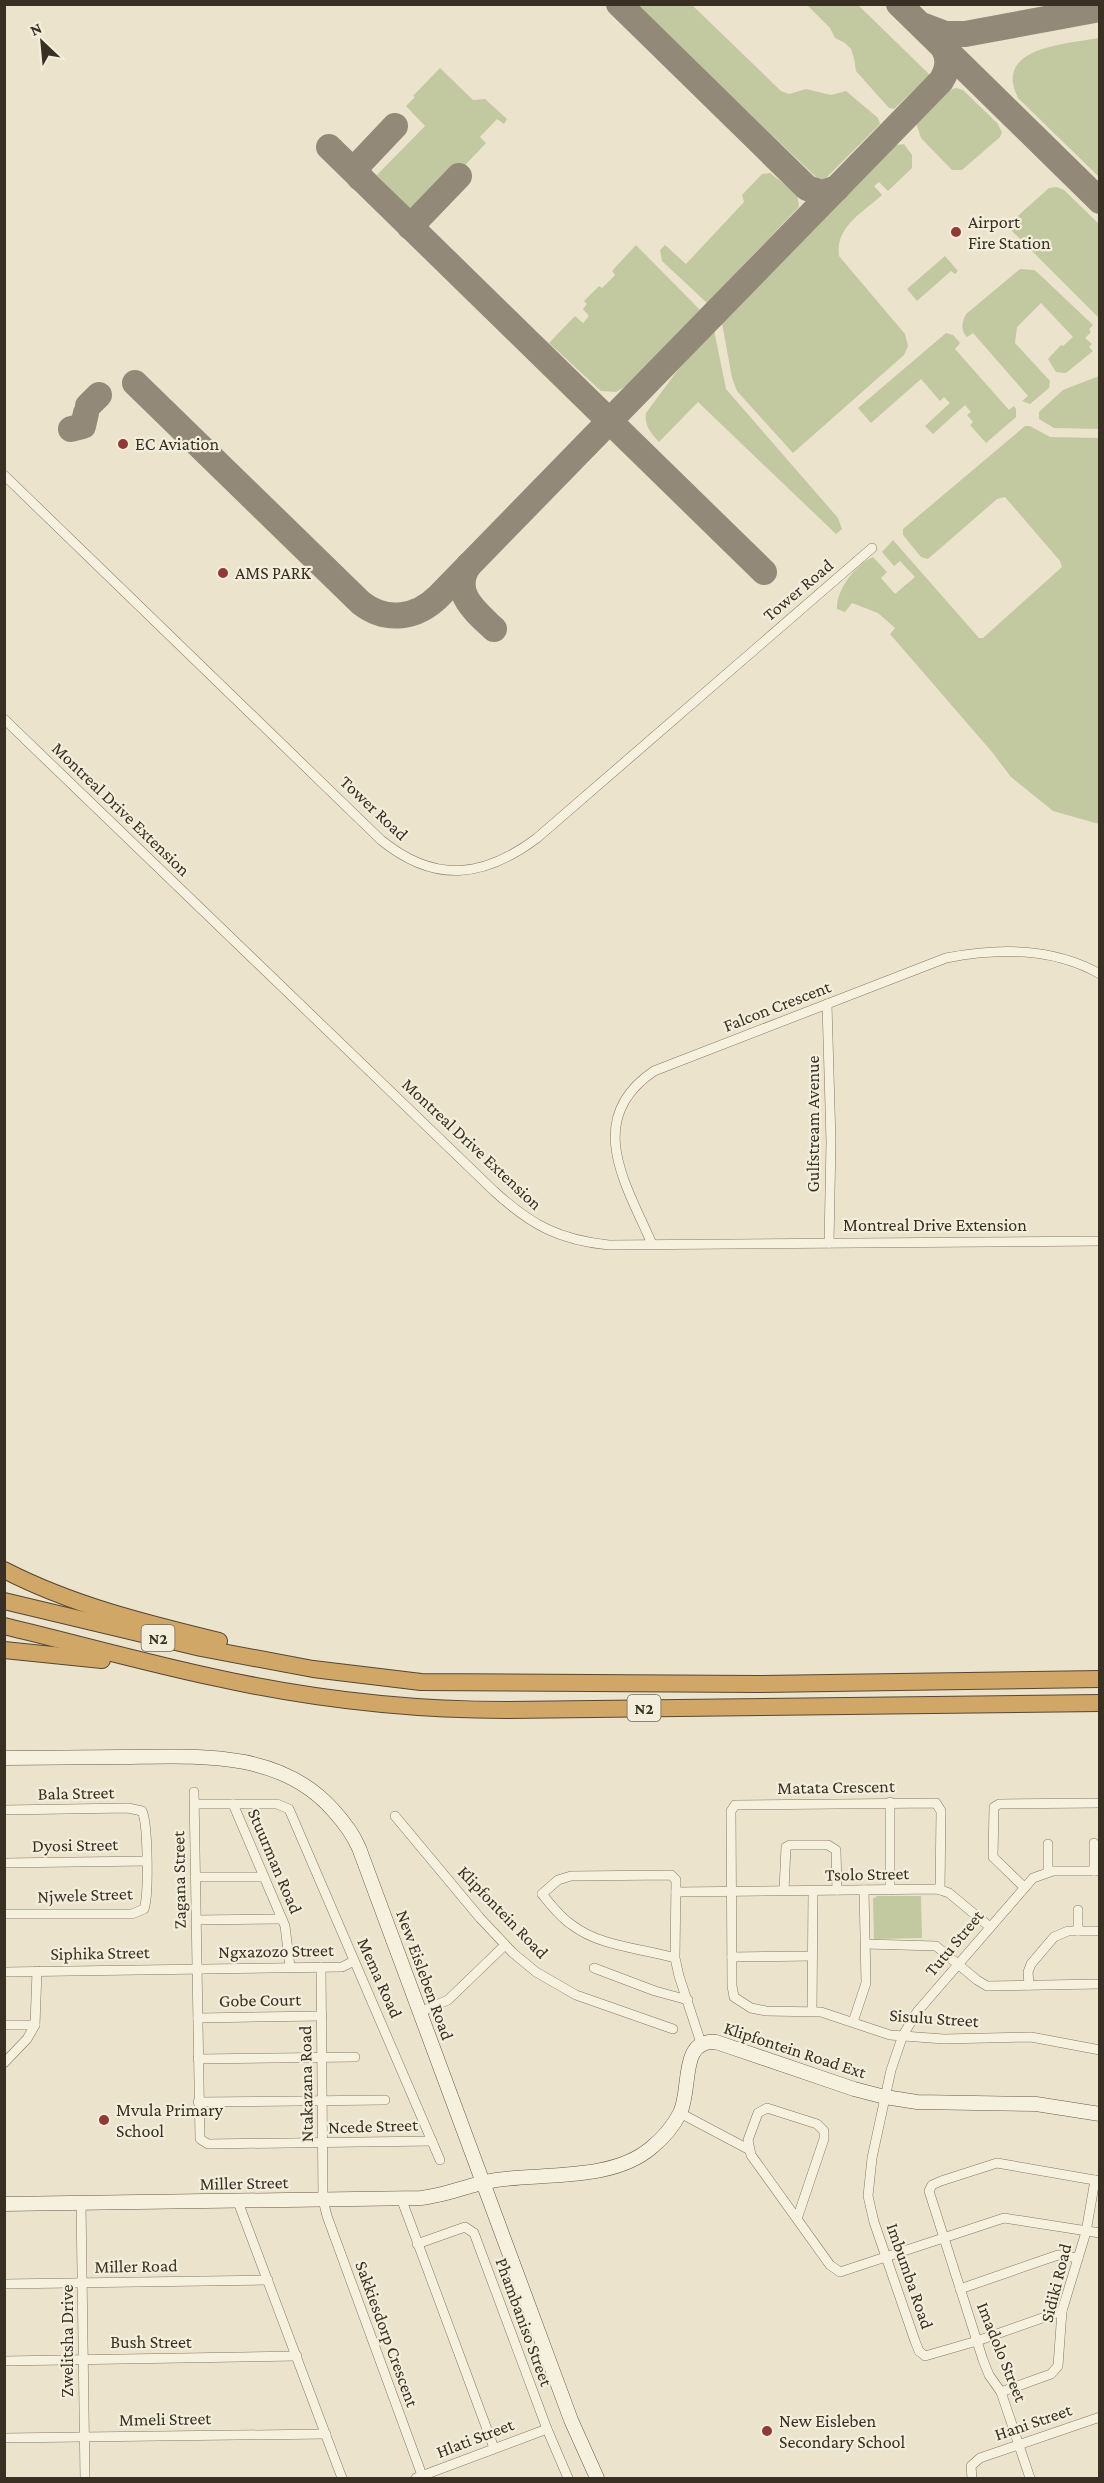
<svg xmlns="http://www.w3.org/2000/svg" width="1104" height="2483" font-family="'Crimson Pro',serif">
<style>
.green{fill:#c2c9a0}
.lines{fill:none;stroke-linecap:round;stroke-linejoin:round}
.taxiway{stroke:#928978;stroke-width:26}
.street-casing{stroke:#877761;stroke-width:10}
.secondary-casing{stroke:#695844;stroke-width:15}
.highway-casing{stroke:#564635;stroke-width:18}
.street{stroke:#f6f1df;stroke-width:9}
.secondary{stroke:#f6f1df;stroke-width:14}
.highway{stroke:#d1a767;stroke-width:16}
.poi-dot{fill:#903a37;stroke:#f3eddb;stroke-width:2}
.labels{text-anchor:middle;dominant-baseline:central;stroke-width:4.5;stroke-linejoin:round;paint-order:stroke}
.shield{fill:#f3eddb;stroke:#71685a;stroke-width:1.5}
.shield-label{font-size:16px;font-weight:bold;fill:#392f23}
.poi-label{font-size:18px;fill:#392f23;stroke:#f3eddb;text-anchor:start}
.street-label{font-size:18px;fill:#392f23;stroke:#f3eddb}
</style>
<rect width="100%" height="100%" fill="#ebe3cc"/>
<g class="green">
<polygon points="636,5 692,5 781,91 789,94 806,89 831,95 846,91 878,118 880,124 824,180 819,180"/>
<polygon points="807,5 858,5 930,75 894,109 889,108 856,71 854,58 851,49 845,43 835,38 830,28"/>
<path d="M 1099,38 L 1100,38 L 1099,177 L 1018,98 C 992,47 1067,44 1099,38 Z"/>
<polygon points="440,68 473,100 485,99 507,119 504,124 497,119 480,137 486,143 417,216 377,175 425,126 406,106 415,97 413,96"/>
<polygon points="956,88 963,90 997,123 1002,132 1000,137 962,170 952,170 921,138 916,123 950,90"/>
<path d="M 904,144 L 912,155 L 912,168 L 888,191 L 879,182 L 874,186 L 882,195 C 862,213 835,227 839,256 L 905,334 L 908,346 L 904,355 L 793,453 L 737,391 L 732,378 L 722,323 L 896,145 Z"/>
<polygon points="770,173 797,194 799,205 798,208 707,303 662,261 660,250 665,245 686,264 744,202 742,195 762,174"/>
<polygon points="1057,187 1064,190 1099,224 1099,318 1011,230 1012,221 1049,188"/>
<polygon points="636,245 700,310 626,386 616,392 601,391 549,343 575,316 583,323 589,316 583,309 587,304 584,301 599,286 602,288 615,275 612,271"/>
<polygon points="945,256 958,271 955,274 951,271 917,301 907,289"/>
<path d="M 1020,269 L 1034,270 L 1038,273 L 1093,325 L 1089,329 L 1091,332 L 1085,338 L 1092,344 L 1089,347 L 1093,351 L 1066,373 L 1056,372 L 1048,359 L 1061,345 L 1063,346 L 1073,337 L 1041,303 L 1017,327 L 1015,343 L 1050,381 L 1049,388 L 1030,404 L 1022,401 L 1028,396 L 973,333 L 967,337 C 960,330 962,322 966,314 Z"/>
<path d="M 714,330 L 726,389 L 838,518 L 842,529 L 836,534 L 698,402 L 659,442 C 651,433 644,426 646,413 L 677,371 Z"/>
<polygon points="946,333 953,335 960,343 955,349 1009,410 1014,406 1016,409 1016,417 986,443 970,425 973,422 967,415 971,412 965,405 933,434 925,426 950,403 944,397 940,401 921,379 871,423 858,408"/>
<polygon points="1099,376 1099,429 1054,428 1039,419 1039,412 1063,390"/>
<path d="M 1025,426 L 1030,426 L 1050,437 L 1099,438 L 1099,824 L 1053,811 L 1011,777 L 992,752 L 890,634 L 895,628 L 878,613 L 852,603 L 845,612 L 837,609 C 836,590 856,564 873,557 L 887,572 L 881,578 L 895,594 L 915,577 L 900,561 L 894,566 L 882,552 L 893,540 L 979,638 L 983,638 L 1062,567 L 1060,561 L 1005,497 L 997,499 L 928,559 L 921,557 L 903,535 L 903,529 Z"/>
<polygon points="877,1896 921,1896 922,1938 874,1939 873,1899"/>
</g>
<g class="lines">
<g class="taxiway">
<polyline points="619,4 807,188 822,193 837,188"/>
<polyline points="899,4 1100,201"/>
<polyline points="924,26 945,34 965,34 1100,9"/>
<polyline points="329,147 764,572"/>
<polyline points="360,178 358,171 360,163 395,126"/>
<polyline points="410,227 459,176"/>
<path d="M 135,383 L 361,603 C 387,623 417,618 439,596 L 941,81 C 948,70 950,59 943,47"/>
<polyline points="88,406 99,395"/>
<polyline points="71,429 83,426 86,413"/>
<path d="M 469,565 C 450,592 476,612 494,629"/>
</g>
<defs>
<g id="street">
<path d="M 4,475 L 381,840 C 435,884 484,878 537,838 L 872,548"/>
<path d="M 4,719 L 494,1191 C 531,1225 559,1240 609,1245 L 1100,1241"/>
<polyline points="827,1004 831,1142 829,1243"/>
<path d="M 652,1244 C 626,1184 583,1119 654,1071 L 946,958 C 998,948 1052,947 1100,974"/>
<polyline points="194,1792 200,2139 208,2144 432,2141"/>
<polyline points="195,1804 277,1804 289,1809 440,2160"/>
<polyline points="233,1804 285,1926 290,1967"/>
<path d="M 4,1810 L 128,1808 L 142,1811 C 148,1823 149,1895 144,1909 L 132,1914 L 4,1914"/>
<polyline points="395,1816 480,1918 513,1953 536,1972 576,1995 673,2029"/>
<polyline points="1048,1844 1048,1872"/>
<polyline points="4,1863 146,1861"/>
<polyline points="1094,1871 1094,1843"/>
<polyline points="196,1877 264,1877"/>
<polyline points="1024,1887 993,1857 994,1807 999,1804 1100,1803"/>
<polyline points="784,1890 786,1847 790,1845 828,1845 836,1850 837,1890"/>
<polyline points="890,1890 890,1802"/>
<polyline points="940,1890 941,1811 936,1803 735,1805 731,1811 732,1986 734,1997 751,2008 766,2011 821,2012 890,2035 944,2039 1031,2037 1100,2050"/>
<polyline points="676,1892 938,1889 949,1893 990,1927"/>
<polyline points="1078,1910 1078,1931"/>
<polyline points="197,1920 282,1919"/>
<polyline points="866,1944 936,1946 977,1980 987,1986 1100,1984"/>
<polyline points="732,1957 812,1956"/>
<path d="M 675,1958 L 676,1880 L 671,1875 L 571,1876 L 558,1880 L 542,1894 C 551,1905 560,1917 572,1925 C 601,1947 641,1948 675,1958 L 679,1976 L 701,2043"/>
<polyline points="321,1967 323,2200 327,2216 423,2478"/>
<polyline points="594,1968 655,1991 688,2000"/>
<polyline points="4,1972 342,1967 354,1961"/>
<polyline points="1029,1985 1028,1972 1031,1964 1054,1937 1068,1931 1100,1931"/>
<polyline points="812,2011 813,1891"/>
<polyline points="420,2012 448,2000 505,1945"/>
<polyline points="198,2018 322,2016"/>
<polyline points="853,2022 866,1983 864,1890"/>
<polyline points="4,2025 35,2025"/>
<polyline points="198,2059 355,2057"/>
<polyline points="4,2063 27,2039 35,2025 37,1971"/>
<polyline points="198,2102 385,2100"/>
<polyline points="680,2113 748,2149"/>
<polyline points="401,2198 494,2448"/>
<polyline points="238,2202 342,2478"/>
<polyline points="81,2204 85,2478"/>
<polyline points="797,2219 824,2139 824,2131 817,2124 767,2108 758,2113 748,2140 751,2155 830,2265 840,2272 1004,2218 1100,2233"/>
<polyline points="417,2244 465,2227 474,2233 547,2429 568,2478"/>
<polyline points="4,2284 268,2280"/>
<polyline points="960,2289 1058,2255 1078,2258"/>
<polyline points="1062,2311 977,2341 925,2356 919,2351 915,2341 874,2222 868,2196 872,2158 891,2070 903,2035 917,2012 1033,1878 1053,1871 1100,1871"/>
<polyline points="4,2361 297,2356"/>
<polyline points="1001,2392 1051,2374 1058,2366 1062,2311 1086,2232 1095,2180"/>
<polyline points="4,2438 326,2434"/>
<polyline points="416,2478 547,2429"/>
<polyline points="972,2478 971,2466 980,2458 1100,2417"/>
<polyline points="1030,2478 1001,2392 989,2375 983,2360 929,2191 932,2185 941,2181 997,2163 1100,2181"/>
</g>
<g id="secondary">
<path d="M 4,1758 C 44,1758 84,1757 124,1757 C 198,1756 280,1750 333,1810 C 344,1822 353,1834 359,1848 L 571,2420 L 597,2478"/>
<path d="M 4,2204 L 421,2198 C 447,2195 471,2184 496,2180 C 544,2173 612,2181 651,2148 C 662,2139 673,2127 680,2113 C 692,2088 679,2039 716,2042 L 854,2089 L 885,2097 L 917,2102 L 1036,2104 L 1100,2114"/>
</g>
<g id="highway">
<path d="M 4,1570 C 72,1605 145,1623 219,1641"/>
<polyline points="4,1601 201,1648 313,1669 421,1682 757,1684 1100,1679"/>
<path d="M 4,1626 C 75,1643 146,1663 217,1678 C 312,1699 410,1710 507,1710 L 1100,1703"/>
<polyline points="4,1650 102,1660"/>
</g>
</defs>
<use href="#street" class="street-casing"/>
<use href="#secondary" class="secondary-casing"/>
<use href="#highway" class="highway-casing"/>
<use href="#street" class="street"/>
<use href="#secondary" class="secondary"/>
<use href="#highway" class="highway"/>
</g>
<g class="poi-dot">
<circle cx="956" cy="232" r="6"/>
<circle cx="123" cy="444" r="6"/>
<circle cx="223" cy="573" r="6"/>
<circle cx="104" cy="2120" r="6"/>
<circle cx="767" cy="2431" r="6"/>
</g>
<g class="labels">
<g class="shield">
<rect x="141.5" y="1625" width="33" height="26" rx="4.5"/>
<rect x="627.5" y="1695" width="33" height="26" rx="4.5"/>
</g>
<g class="shield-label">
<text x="158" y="1638">N2</text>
<text x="644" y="1708">N2</text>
</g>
<g class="poi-label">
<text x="968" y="222">Airport<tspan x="968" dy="21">Fire Station</tspan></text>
<text x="135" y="444">EC Aviation</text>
<text x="235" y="573">AMS PARK</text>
<text x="116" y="2110">Mvula Primary<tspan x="116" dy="21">School</tspan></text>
<text x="779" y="2421">New Eisleben<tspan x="779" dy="21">Secondary School</tspan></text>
</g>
<g class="street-label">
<text transform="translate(798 590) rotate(-40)">Tower Road</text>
<text transform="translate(374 808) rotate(43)">Tower Road</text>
<text transform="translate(121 809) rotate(44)">Montreal Drive Extension</text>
<text transform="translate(777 1006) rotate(-21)">Falcon Crescent</text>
<text transform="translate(813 1124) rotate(-90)">Gulfstream Avenue</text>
<text transform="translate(472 1144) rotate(43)">Montreal Drive Extension</text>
<text x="935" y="1225">Montreal Drive Extension</text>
<text transform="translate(836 1787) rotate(-1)">Matata Crescent</text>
<text transform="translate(76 1793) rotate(-1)">Bala Street</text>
<text transform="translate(75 1845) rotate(-1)">Dyosi Street</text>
<text transform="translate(275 1861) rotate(67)">Stuurman Road</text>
<text transform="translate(867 1874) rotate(-1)">Tsolo Street</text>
<text transform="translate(179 1880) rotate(-91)">Zagana Street</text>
<text transform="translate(85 1895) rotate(-2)">Njwele Street</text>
<text transform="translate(503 1912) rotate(46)">Klipfontein Road</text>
<text transform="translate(954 1943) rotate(-50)">Tutu Street</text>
<text transform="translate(276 1951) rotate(-1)">Ngxazozo Street</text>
<text transform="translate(100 1953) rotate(-1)">Siphika Street</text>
<text transform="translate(425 1975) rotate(70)">New Eisleben Road</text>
<text transform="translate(380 1978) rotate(66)">Mema Road</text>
<text transform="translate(260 2000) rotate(-1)">Gobe Court</text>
<text transform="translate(934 2018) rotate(4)">Sisulu Street</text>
<text transform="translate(795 2050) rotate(18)">Klipfontein Road Ext</text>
<text transform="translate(306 2084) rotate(-91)">Ntakazana Road</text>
<text transform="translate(373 2126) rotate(-2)">Ncede Street</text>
<text transform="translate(244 2183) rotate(-1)">Miller Street</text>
<text transform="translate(136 2266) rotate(-1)">Miller Road</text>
<text transform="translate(910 2276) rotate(71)">Imbumba Road</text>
<text transform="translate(1056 2283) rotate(-76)">Sidiki Road</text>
<text transform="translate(524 2322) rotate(70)">Phambaniso Street</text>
<text transform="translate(387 2334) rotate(70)">Sakkiesdorp Crescent</text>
<text transform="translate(67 2341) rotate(-90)">Zwelitsha Drive</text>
<text x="151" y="2342">Bush Street</text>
<text transform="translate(1002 2352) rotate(68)">Imadolo Street</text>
<text transform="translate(165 2419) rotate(-1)">Mmeli Street</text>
<text transform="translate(1033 2422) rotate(-19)">Hani Street</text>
<text transform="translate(475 2438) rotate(-21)">Hlati Street</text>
</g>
</g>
<rect width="1104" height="2483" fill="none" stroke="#392f23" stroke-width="12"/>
<g transform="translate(42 42) rotate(334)" stroke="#f3eddb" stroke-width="4.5" paint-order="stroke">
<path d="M0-4.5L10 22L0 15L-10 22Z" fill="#392f23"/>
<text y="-9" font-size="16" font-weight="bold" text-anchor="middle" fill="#392f23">N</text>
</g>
</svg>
